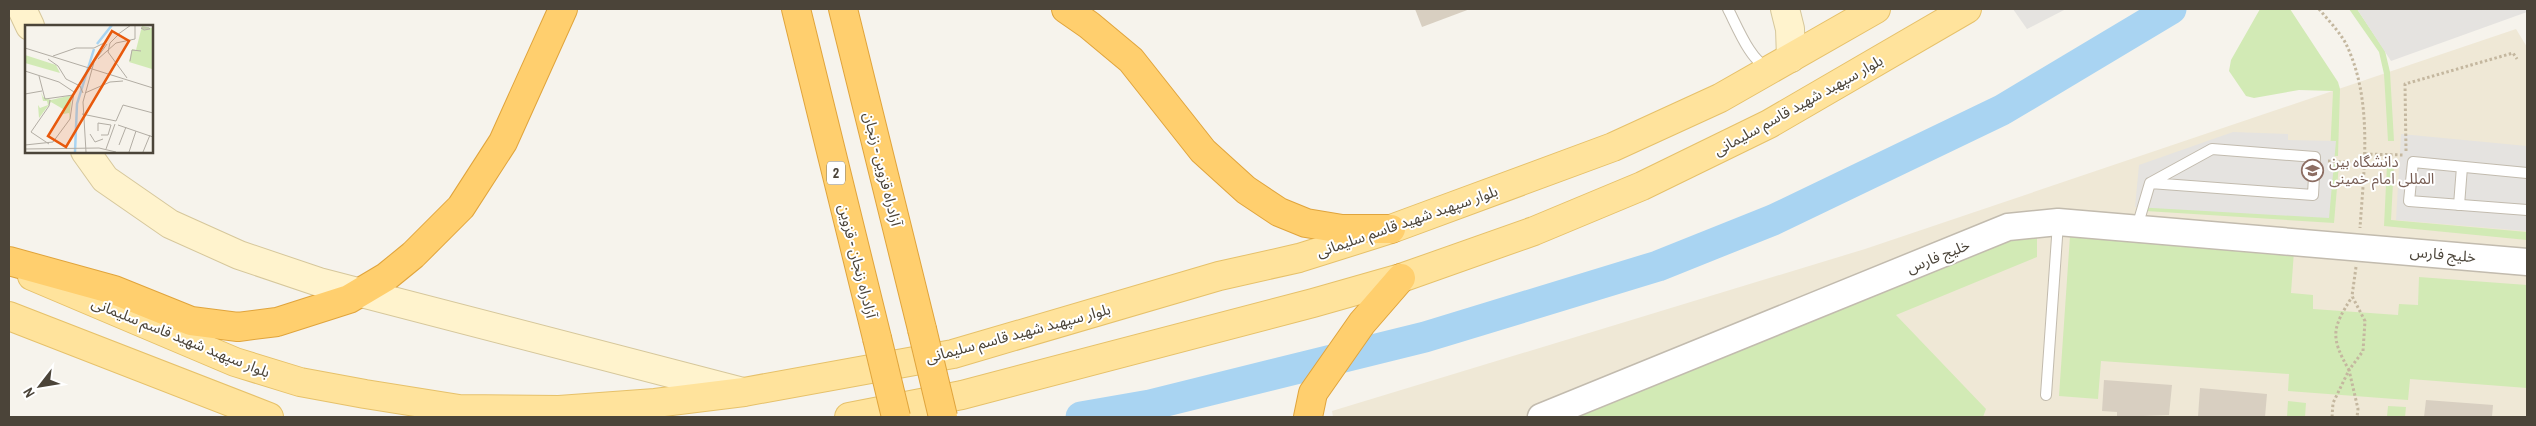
<svg xmlns="http://www.w3.org/2000/svg" width="2536" height="426" font-family="'Archivo Narrow','Noto Sans Arabic',sans-serif">
<style>
.education{fill:#efe8d6}
.green{fill:#d2eab5}
.parking{fill:#e5e3e0}
.lines{fill:none;stroke-linecap:round;stroke-linejoin:round}
.river{stroke:#a9d4f2;stroke-width:31}
.building{fill:#d8cfc1}
.service-casing{stroke:#c2bbae;stroke-width:12}
.tertiary-casing{stroke:#c2bbae;stroke-width:29}
.secondary-casing{stroke:#d6c79b;stroke-width:30}
.primary-casing{stroke:#e6c16a;stroke-width:30}
.motorway-casing{stroke:#e0a43c;stroke-width:30}
.path{stroke:#c4b79f;stroke-width:3;stroke-dasharray:2.5 2.5;stroke-linecap:butt}
.service{stroke:#fff;stroke-width:10}
.tertiary{stroke:#fff;stroke-width:26}
.secondary{stroke:#fff3cd;stroke-width:28}
.primary{stroke:#ffe39c;stroke-width:28}
.motorway{stroke:#ffcf6e;stroke-width:28}
.motorway-bridge-casing{stroke:#e0a43c;stroke-width:30;stroke-linecap:butt}
.motorway-bridge{stroke:#ffcf6e;stroke-width:28}
.labels{text-anchor:middle;dominant-baseline:central;stroke-width:4;stroke-linejoin:round;paint-order:stroke}
.shield{fill:#fff;stroke:#817c74;stroke-width:1}
.shield-label{font-size:14px;font-weight:bold;fill:#4b4439}
.street-label{font-size:15px;fill:#4b4439;stroke:#fff}
.education-label{font-size:15px;fill:#785e54;stroke:#fff;text-anchor:start}
.inset-river{fill:none;stroke:#a9d4f2;stroke-width:2.5}
.inset-road{fill:none;stroke:#b2ada4;stroke-width:1}
.view{fill:#e8590c;fill-opacity:0.15;stroke:#e8590c;stroke-width:2.5}
.inset-edge{fill:none;stroke:#4b4439;stroke-width:2.5}
</style>
<rect width="100%" height="100%" fill="#f6f3ec"/>
<polygon class="education" points="2516,29 2527,47 2527,417 1333,417 1332,411 1865,249"/>
<g class="green">
<polygon points="2260,9 2290,9 2338,82 2340,89 2338,156 2330,156 2333,91 2299,90 2254,98 2246,96 2229,71 2231,60"/>
<polygon points="2349,9 2357,9 2385,51 2390,72 2394,141 2388,141 2384,74 2379,52"/>
<polygon points="2331,164 2339,164 2334,223 2146,211 2149,202"/>
<polygon points="2387,164 2394,164 2391,220 2527,232 2527,240 2384,226"/>
<polygon points="2037,235 2037,257 1896,315 1986,409 1983,417 1573,417 2016,238"/>
<polygon points="2070,236 2294,251 2291,293 2313,295 2313,309 2398,315 2399,304 2418,305 2419,277 2527,285 2527,388 2410,379 2408,400 2288,391 2289,374 2101,361 2098,399 2059,396"/>
<polygon points="2288,401 2306,403 2305,417 2287,417"/>
<polygon points="2388,406 2406,407 2405,417 2387,417"/>
</g>
<g class="parking">
<polygon points="2013,9 2066,9 2027,29"/>
<polygon points="2357,9 2527,9 2527,12 2391,61"/>
<polygon points="2233,132 2288,134 2288,140 2336,141 2329,218 2135,207 2139,165"/>
<polygon points="2401,134 2527,146 2526,231 2396,220"/>
</g>
<g class="lines">
<polyline class="river" points="1081,417 1150,405 1425,337 1658,266 1773,220 2002,110 2171,9"/>
</g>
<g class="building">
<polygon points="1415,9 1470,9 1422,27"/>
<polygon points="2104,380 2172,385 2169,415 2117,417 2117,412 2102,411"/>
<polygon points="2200,388 2267,394 2265,417 2198,417"/>
<polygon points="2426,400 2493,405 2492,417 2424,417"/>
</g>
<g class="lines">
<defs>
<g id="service">
<path d="M 1728,9 C 1736,24 1752,65 1769,67"/>
<polyline points="2527,173 2413,162 2409,201 2527,210"/>
<polyline points="2459,205 2462,167"/>
<polyline points="2137,227 2150,183 2313,195 2315,157 2212,149 2150,183"/>
<polyline points="2046,395 2058,223"/>
</g>
<polyline id="tertiary" points="1541,417 2008,227 2058,222 2527,262"/>
<g id="secondary">
<polyline points="22,9 30,26"/>
<polyline points="1785,9 1790,29 1791,58"/>
<polyline points="85,151 105,179 170,224 239,255 319,282 743,392"/>
</g>
<g id="primary">
<polyline points="32,276 235,362 300,382 365,394 459,409 559,410 655,403 744,392 953,354 1219,276 1299,258 1391,229 1613,147 1720,98 1876,9"/>
<polyline points="9,316 269,417"/>
<polyline points="849,417 962,395 1313,303 1401,278 1534,231 1642,186 1769,124 1967,9"/>
</g>
<g id="motorway">
<polyline points="796,9 877,338"/>
<polyline points="843,9 922,329"/>
<polyline points="1066,9 1089,25 1131,60 1203,151 1246,190 1279,212 1306,223 1342,229 1391,229"/>
<polyline points="9,261 114,290 191,321 238,327 277,322 349,299 386,277 413,255 461,207 503,142 563,9"/>
<polyline points="1308,417 1313,393 1362,323 1401,278"/>
</g>
</defs>
<use href="#service" class="service-casing"/>
<use href="#tertiary" class="tertiary-casing"/>
<use href="#secondary" class="secondary-casing"/>
<use href="#primary" class="primary-casing"/>
<use href="#motorway" class="motorway-casing"/>
<g class="path">
<path d="M 2319,9 C 2328,20 2341,33 2347,46 C 2373,102 2364,168 2360,228"/>
<polyline points="2406,151 2405,84 2513,53 2517,59"/>
<polyline points="2365,154 2403,155"/>
<polyline points="2328,161 2365,163"/>
<polyline points="2356,267 2352,296 2365,321 2363,351 2349,370 2358,409 2357,417"/>
<path d="M 2332,417 L 2333,403 L 2349,370 C 2330,337 2332,328 2352,297"/>
</g>
<use href="#service" class="service"/>
<use href="#tertiary" class="tertiary"/>
<use href="#secondary" class="secondary"/>
<use href="#primary" class="primary"/>
<use href="#motorway" class="motorway"/>
<defs>
<g id="motorway-bridge">
<polyline points="922,329 943,417"/>
<polyline points="877,338 896,417"/>
</g>
</defs>
<use href="#motorway-bridge" class="motorway-bridge-casing"/>
<use href="#motorway-bridge" class="motorway-bridge"/>
</g>
<defs>
<symbol id="university-ring" viewBox="-11 -11 22 22"><circle r="9.5" fill="#fff" stroke="#8d6e63" stroke-width="1.5"/><path d="M0-5L7-2L0 1L-7-2ZM-4 1L0 2.5L4 1V4Q0 6-4 4Z" fill="#8d6e63"/></symbol>
</defs>
<g fill-rule="evenodd">
<use href="#university-ring" x="2300" y="158" width="25" height="25"/>
</g>
<g class="labels">
<rect class="shield" x="827" y="161.5" width="18" height="23" rx="4"/>
<g class="shield-label">
<text x="836" y="173">2</text>
</g>
<g class="street-label">
<text transform="translate(1798 105) rotate(-29)">بلوار سپهبد شهید قاسم سلیمانی</text>
<text transform="translate(883 169) rotate(76)">آزادراه قزوین - زنجان</text>
<text transform="translate(1407 221) rotate(-19)">بلوار سپهبد شهید قاسم سلیمانی</text>
<text transform="translate(2443 254) rotate(5)">خلیج فارس</text>
<text transform="translate(1938 256) rotate(-22)">خلیج فارس</text>
<text transform="translate(858 261) rotate(76)">آزادراه زنجان - قزوین</text>
<text transform="translate(1018 333) rotate(-15)">بلوار سپهبد شهید قاسم سلیمانی</text>
<text transform="translate(181 337) rotate(22)">بلوار سپهبد شهید قاسم سلیمانی</text>
</g>
<g class="education-label">
<text x="2329" y="161">دانشگاه بین<tspan x="2329" dy="17">المللی امام خمینی</tspan></text>
</g>
</g>
<g transform="translate(25 25)">
<rect width="128" height="128" fill="#f6f3ec"/>
<path d="M 117,1 L 127,3 L 127,44 L 104,37 L 107,24 L 111,25 ZM 0,30 L 31,40 L 35,48 L 0,38 ZM 16,67 L 18,72 L 26,75 L 47,70 L 44,95 L 44,88 L 38,89 L 38,84 L 26,77 L 14,93 L 13,80 L 15,83 L 23,80 L 22,76 L 18,76 Z" fill="#d2eab5"/>
<path class="inset-river" d="M 72,19 L 87,0M 50,127 L 52,79 L 69,24"/>
<path class="inset-road" d="M 116,3 L 124,3 L 125,4 L 119,5 ZM 94,9 L 85,18 L 83,27 L 102,53M 92,10 L 106,0M 0,23 L 128,63M 28,31 L 51,23 L 69,23 L 79,18M 23,34 L 33,41 L 41,54 L 55,61 L 58,68M 73,34 L 91,18 L 110,14 L 110,0M 105,36 L 107,25 L 116,26M 0,46 L 34,57 L 49,67 L 45,94 L 28,117 L 0,120M 14,51 L 20,74 L 48,70M 60,68 L 85,57 L 98,56M 0,69 L 17,66M 98,80 L 128,88M 57,89 L 91,96M 91,96 L 98,80M 93,100 L 128,112M 73,106 L 73,98 L 86,100 L 83,110 L 76,110M 6,107 L 24,81 L 25,75M 6,107 L 24,119M 65,109 L 70,117 L 78,114M 94,120 L 101,102M 0,124 L 74,123 L 91,127M 81,124 L 90,99M 61,127 L 58,77 L 69,37 L 82,19M 104,127 L 111,106M 118,127 L 125,110"/>
<path class="view" d="M 87,6 L 104,16 L 41,122 L 23,111 Z"/>
<rect width="128" height="128" class="inset-edge"/>
</g>
<rect width="2536" height="426" fill="none" stroke="#4b4439" stroke-width="20"/>
<g transform="translate(40 386) rotate(239)" stroke="#ffffff" stroke-width="4" paint-order="stroke">
<path d="M0-4L9 19L0 12L-9 19Z" fill="#4b4439"/>
<text y="-8" font-size="14" font-weight="bold" text-anchor="middle" fill="#4b4439">N</text>
</g>
</svg>
